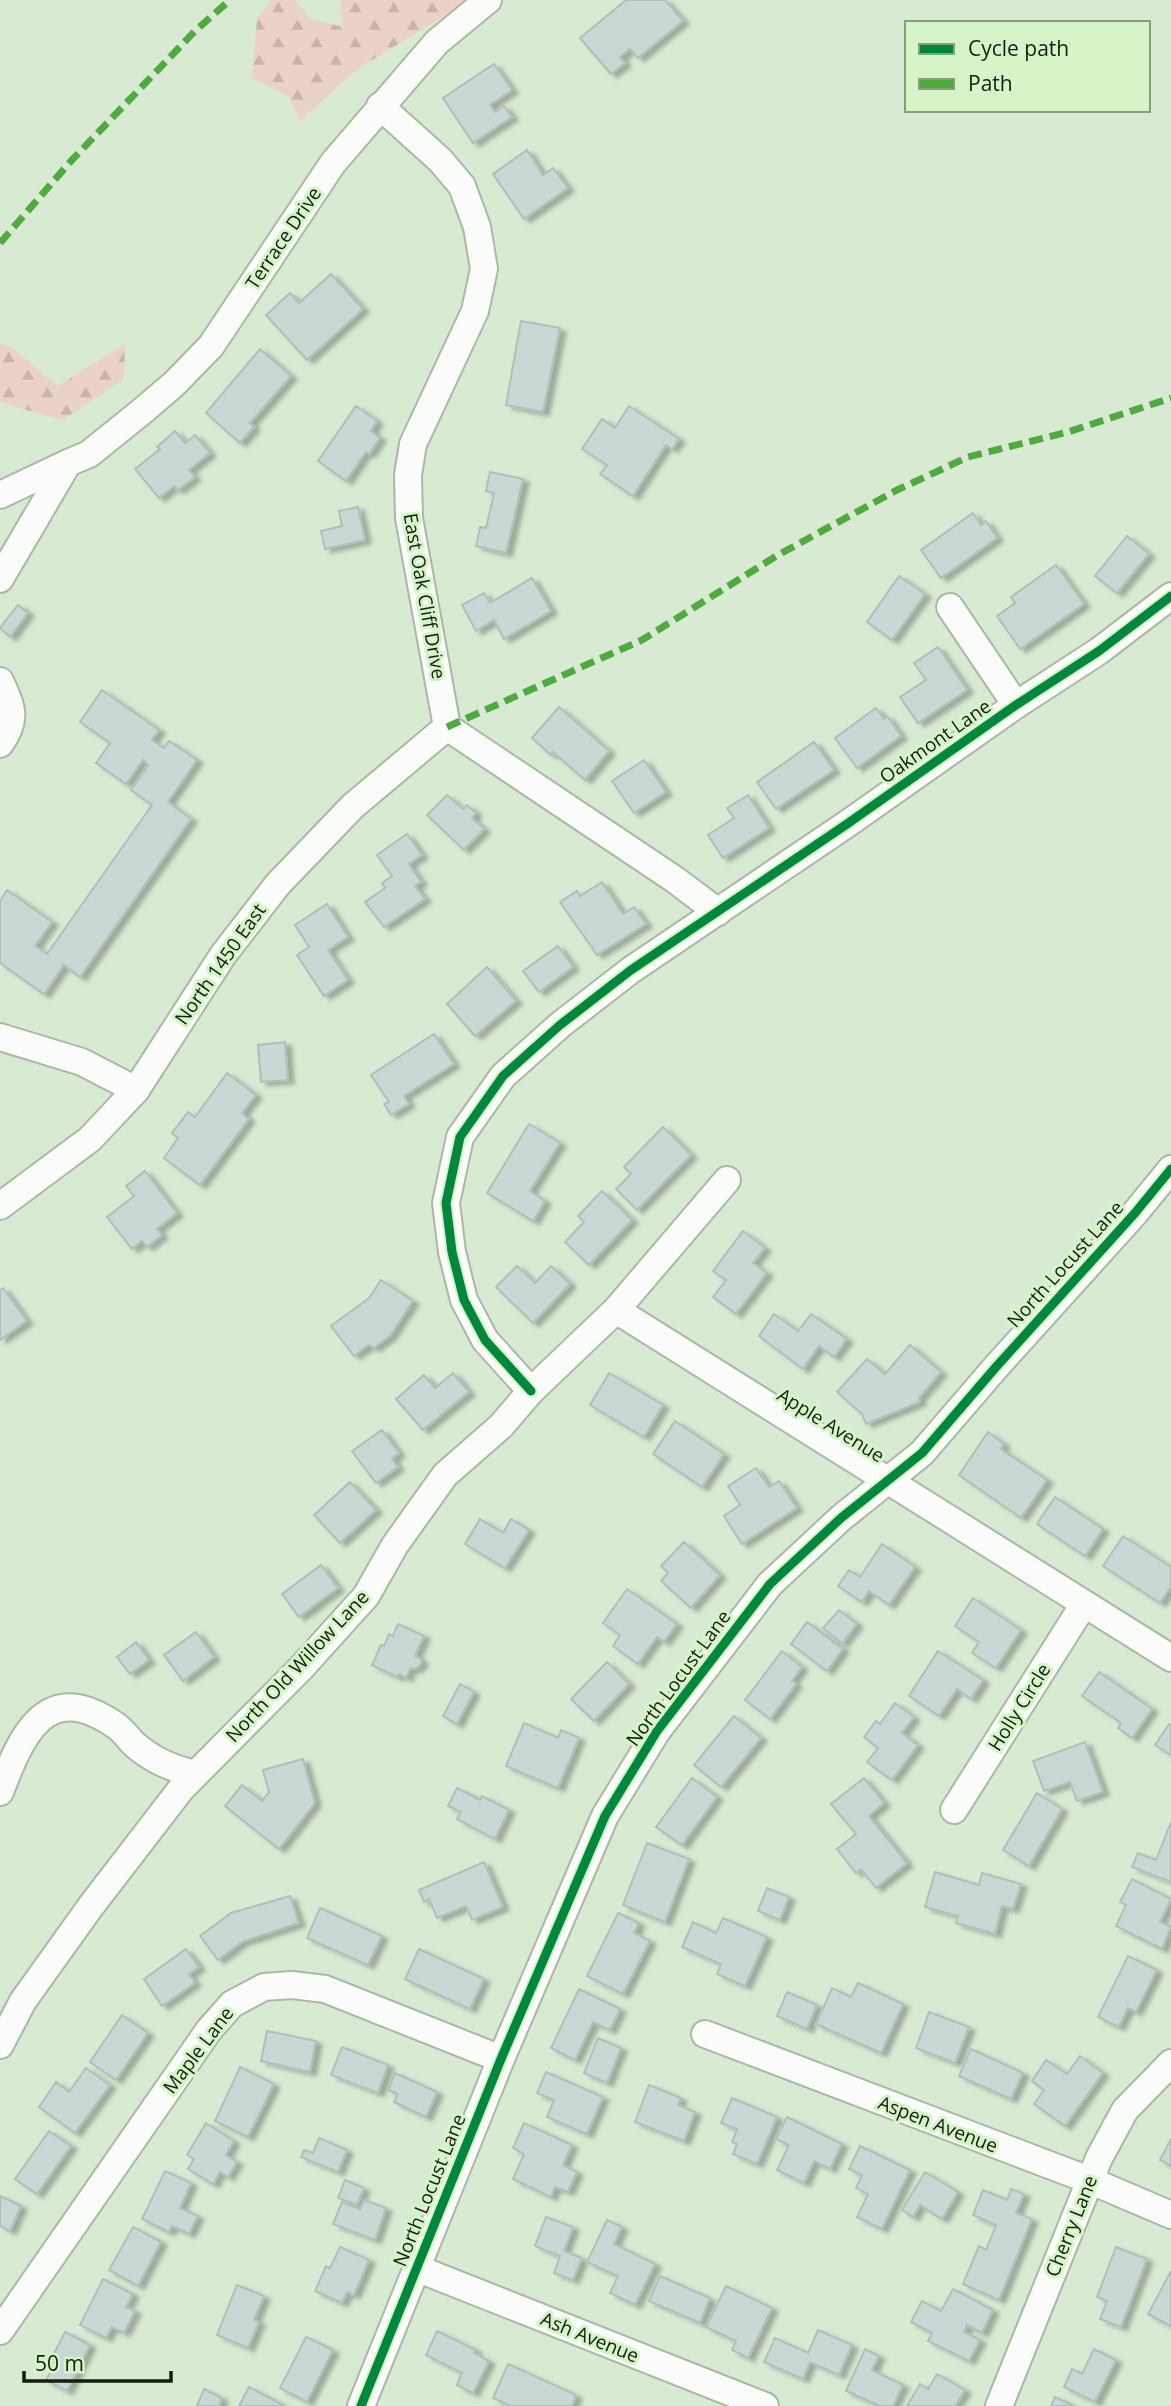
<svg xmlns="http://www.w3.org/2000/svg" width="1171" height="2406" font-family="'Open Sans',sans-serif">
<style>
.forest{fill:url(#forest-firs)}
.building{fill:#c9d7d5;stroke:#b1bfbb;stroke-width:2;filter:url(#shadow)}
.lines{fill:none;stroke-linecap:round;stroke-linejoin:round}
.minor-casing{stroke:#abb8a5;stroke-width:30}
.minor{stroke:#f9fcf8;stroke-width:26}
.quiet{stroke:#51aa41;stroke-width:7;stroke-dasharray:14 7;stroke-linecap:butt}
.cycleway-casing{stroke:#d5f4c7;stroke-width:13}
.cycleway{stroke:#00873e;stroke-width:9}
.labels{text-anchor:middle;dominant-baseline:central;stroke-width:6;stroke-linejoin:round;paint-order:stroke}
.street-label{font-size:19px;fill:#141f0f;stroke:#d5f4c7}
</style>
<defs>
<pattern id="forest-firs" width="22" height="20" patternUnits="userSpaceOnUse" patternTransform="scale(1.75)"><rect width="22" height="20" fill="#ebd2c9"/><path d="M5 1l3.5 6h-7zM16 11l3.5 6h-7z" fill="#c9b4ab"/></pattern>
<filter id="shadow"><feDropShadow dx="6" dy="3.5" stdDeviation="2" flood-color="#0004"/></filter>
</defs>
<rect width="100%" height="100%" fill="#d9ead2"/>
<g class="forest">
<polygon points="272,0 295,0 311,19 343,27 340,0 470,0 356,70 300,121 288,96 252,78 257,18"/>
<polygon points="0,343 13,349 58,386 125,344 124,379 63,420 9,405 0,401"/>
</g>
<g class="building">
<polygon points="626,0 665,0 683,21 638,58 630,49 620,57 625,63 611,74 580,38"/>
<polygon points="494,64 512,90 490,105 495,112 504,106 512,117 473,143 443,98"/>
<polygon points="527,150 543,175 553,168 568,188 524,219 493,174"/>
<polygon points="331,274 363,309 307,360 266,315 290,293 299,303"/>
<polygon points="521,321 560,328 543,412 506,405"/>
<polygon points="260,349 291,376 250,423 254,427 240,443 206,413"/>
<polygon points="356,406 377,421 371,431 380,438 369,454 366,452 346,481 318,461"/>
<polygon points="629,406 679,439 672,449 666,445 633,496 600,474 607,465 582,449 602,419 615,428"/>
<polygon points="175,431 185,443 195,435 210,453 189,470 195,477 178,490 174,486 159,498 135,469 160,449 157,447"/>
<polygon points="490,472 523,479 506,553 476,546 480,527 486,528 494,493 486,491"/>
<polygon points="358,507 365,540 325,549 321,531 342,526 339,511"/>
<polygon points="973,513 981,525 986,521 997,538 941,578 921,550"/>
<polygon points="1127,536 1149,554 1117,593 1095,576"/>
<polygon points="1056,565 1084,604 1020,649 997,616 1015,603 1011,597"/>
<polygon points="899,576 925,594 892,640 867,622"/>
<polygon points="532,578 551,611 504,639 494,620 476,631 462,605 484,593 490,603"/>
<polygon points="18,605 28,613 10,637 0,628"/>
<polygon points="938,647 967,690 918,723 900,697 926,680 914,663"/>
<polygon points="102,690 159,730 152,740 164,748 169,741 197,760 168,802 191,819 80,977 64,965 44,994 0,963 0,901 7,890 52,922 35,946 47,954 152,805 131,790 148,765 143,760 126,784 96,763 110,743 80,722"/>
<polygon points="559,707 609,751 585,780 553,752 551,755 532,738"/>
<polygon points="876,708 884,719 887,716 901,736 857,768 835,738"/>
<polygon points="814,742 834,770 776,809 757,782"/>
<polygon points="644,760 666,792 634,813 612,781"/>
<polygon points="447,795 463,809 467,805 476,813 472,818 484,829 464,850 427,815"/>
<polygon points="748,795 769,828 723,858 708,835 734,818 727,808"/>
<polygon points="407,834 422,855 409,864 421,882 415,886 425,899 384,927 365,902 385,888 382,883 392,876 377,855"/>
<polygon points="602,882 623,914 634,907 646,924 597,955 560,902 577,891 580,896"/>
<polygon points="327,904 348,937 328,950 348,980 324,996 297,955 309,947 295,925"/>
<polygon points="558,946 573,967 539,992 523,971"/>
<polygon points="487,967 516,1001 475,1036 447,1004"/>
<polygon points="434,1034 454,1064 404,1096 409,1104 391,1115 384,1104 389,1102 371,1075"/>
<polygon points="285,1042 288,1080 261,1082 258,1045"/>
<polygon points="227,1073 256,1095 242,1113 249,1119 200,1185 164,1158 178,1138 172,1133 188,1112 195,1117"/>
<polygon points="529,1124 560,1143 530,1191 545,1201 533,1221 487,1193"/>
<polygon points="663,1127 691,1155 637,1210 616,1189 631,1174 624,1167"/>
<polygon points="145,1171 177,1213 157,1229 162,1235 147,1247 142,1241 132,1249 107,1217 134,1196 126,1186"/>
<polygon points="602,1191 632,1220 589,1265 565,1242 584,1222 578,1216"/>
<polygon points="743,1231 765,1248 753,1263 767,1273 736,1314 713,1297 726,1280 713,1271"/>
<polygon points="517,1266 535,1283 551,1266 570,1284 533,1323 496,1287"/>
<polygon points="381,1280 413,1301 390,1336 374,1348 369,1345 354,1356 331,1326 369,1298"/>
<polygon points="3,1288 27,1321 0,1340 0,1290"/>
<polygon points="774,1314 798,1331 811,1314 847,1339 834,1357 819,1346 803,1369 759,1336"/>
<polygon points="910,1345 941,1372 919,1398 920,1402 866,1424 862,1414 837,1392 867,1359 885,1374"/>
<polygon points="453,1373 469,1392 423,1430 396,1399 424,1375 435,1388"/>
<polygon points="609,1373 663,1405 644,1437 590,1405"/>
<polygon points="675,1421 724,1454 702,1487 653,1454"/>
<polygon points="382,1430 399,1453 392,1459 398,1467 376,1483 352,1451"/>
<polygon points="988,1432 1004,1444 1001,1449 1047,1480 1021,1518 959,1475"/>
<polygon points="756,1468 769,1487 779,1481 797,1508 742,1544 724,1516 740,1505 728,1486"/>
<polygon points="350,1482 376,1510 340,1543 314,1515"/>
<polygon points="1055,1497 1103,1529 1085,1556 1037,1524"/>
<polygon points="480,1519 503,1533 511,1519 529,1530 505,1568 465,1544"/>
<polygon points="1123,1536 1171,1567 1171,1587 1160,1603 1103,1566"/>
<polygon points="684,1542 720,1575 691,1608 661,1581 668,1573 661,1566"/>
<polygon points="882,1544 915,1567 889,1605 869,1591 862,1602 838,1586 849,1570 860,1577"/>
<polygon points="321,1565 338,1588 299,1617 282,1594"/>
<polygon points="627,1589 677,1624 664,1642 657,1637 638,1664 613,1646 620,1635 603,1623"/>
<polygon points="973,1598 1021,1630 996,1668 972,1653 979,1642 955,1626"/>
<polygon points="839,1610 857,1624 842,1643 823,1628"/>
<polygon points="807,1622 843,1649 827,1671 791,1644"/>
<polygon points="398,1624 424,1636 415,1656 420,1658 422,1662 419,1667 414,1669 411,1668 406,1678 399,1674 397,1677 372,1665 381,1645 384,1646 389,1634 393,1636"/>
<polygon points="196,1632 214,1657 183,1681 164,1655"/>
<polygon points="136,1642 149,1660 130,1674 117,1657"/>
<polygon points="782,1651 802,1667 792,1681 796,1684 770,1719 745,1700"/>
<polygon points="938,1651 983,1680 971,1699 957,1689 939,1716 909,1696"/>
<polygon points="607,1662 629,1684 594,1721 571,1699"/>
<polygon points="1099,1672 1152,1709 1132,1738 1118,1728 1121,1723 1082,1696"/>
<polygon points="460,1684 474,1692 457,1724 443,1716"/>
<polygon points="895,1703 914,1717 902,1733 918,1745 892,1780 867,1762 878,1748 864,1737 876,1721 880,1724"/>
<polygon points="734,1716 761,1738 721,1787 694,1765"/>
<polygon points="524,1723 558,1738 561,1730 579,1738 558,1788 506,1766"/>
<polygon points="1169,1724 1171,1726 1171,1755 1155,1745"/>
<polygon points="1085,1742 1103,1792 1077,1801 1070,1782 1044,1791 1033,1761"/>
<polygon points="303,1759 315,1803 279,1849 225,1806 242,1785 262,1801 269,1792 263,1770"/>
<polygon points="692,1778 717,1797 682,1845 656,1827"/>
<polygon points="864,1778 884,1803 869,1816 907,1863 876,1888 861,1869 856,1873 837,1849 856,1834 831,1804"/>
<polygon points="457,1788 480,1800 482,1796 509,1810 495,1839 457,1819 461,1812 448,1806"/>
<polygon points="1037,1793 1062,1809 1029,1866 1003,1850"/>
<polygon points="1171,1822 1171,1882 1132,1867 1138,1853 1156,1860"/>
<polygon points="647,1843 689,1859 665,1922 623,1905"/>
<polygon points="484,1862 503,1907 472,1920 466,1906 437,1918 429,1899 424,1902 419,1890"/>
<polygon points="935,1872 979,1885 982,1873 1021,1884 1013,1909 1002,1906 995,1934 956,1923 958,1916 925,1907"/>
<polygon points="1132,1879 1171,1899 1160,1922 1171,1927 1162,1949 1116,1926 1126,1905 1120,1902"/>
<polygon points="767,1888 789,1897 780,1920 758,1911"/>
<polygon points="290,1896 299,1923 242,1942 218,1960 200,1936 231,1913"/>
<polygon points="320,1908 382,1936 368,1965 307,1938"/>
<polygon points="618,1913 639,1923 634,1933 650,1941 623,1994 587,1976"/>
<polygon points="723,1918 767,1937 745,1986 717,1974 721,1964 682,1947 693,1922 716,1933"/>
<polygon points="186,1949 199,1967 189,1974 195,1983 162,2006 144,1979"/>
<polygon points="419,1949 484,1979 470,2009 405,1979"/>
<polygon points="1128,1956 1157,1970 1136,2012 1128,2008 1119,2027 1098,2017"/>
<polygon points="858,1983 903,2004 881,2053 816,2024 832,1988 851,1997"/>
<polygon points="579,1989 620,2009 610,2030 593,2022 575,2060 551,2048"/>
<polygon points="787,1992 817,2005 807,2029 777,2016"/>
<polygon points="929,2012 969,2027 955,2063 916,2048"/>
<polygon points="122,2015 148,2033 116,2080 90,2062"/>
<polygon points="267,2031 316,2041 310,2072 261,2061"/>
<polygon points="598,2038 621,2048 607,2083 584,2073"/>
<polygon points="342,2047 388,2065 378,2093 331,2075"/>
<polygon points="971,2049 1023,2073 1011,2099 959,2076"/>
<polygon points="1080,2056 1103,2073 1065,2126 1034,2104 1044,2090 1032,2081 1046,2060 1067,2074"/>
<polygon points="240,2067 274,2084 248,2137 215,2121"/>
<polygon points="86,2068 110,2085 75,2133 39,2107 56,2082 69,2092"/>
<polygon points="546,2072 603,2097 587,2134 547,2117 554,2100 537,2093"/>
<polygon points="395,2073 437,2092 426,2117 394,2102 398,2094 388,2090"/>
<polygon points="649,2085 681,2098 678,2105 695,2112 684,2141 635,2122"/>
<polygon points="732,2098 777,2117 757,2164 733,2154 737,2144 732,2142 737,2129 721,2123"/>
<polygon points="787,2117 842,2144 830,2169 814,2161 804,2183 777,2170 789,2145 776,2139"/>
<polygon points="206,2123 234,2141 226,2155 237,2162 228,2177 220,2172 213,2184 188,2169 194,2159 187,2155"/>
<polygon points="524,2123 572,2145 563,2165 577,2172 568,2192 555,2187 551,2197 513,2179 524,2154 513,2148"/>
<polygon points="49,2131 71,2146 37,2194 15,2179"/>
<polygon points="319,2138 347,2150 338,2172 301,2157 304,2150 313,2153"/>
<polygon points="1171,2139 1171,2166 1160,2160"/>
<polygon points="860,2146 910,2170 882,2229 857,2217 868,2194 856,2188 862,2175 849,2169"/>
<polygon points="165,2171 191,2183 180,2208 198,2216 189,2234 172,2226 169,2232 142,2219"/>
<polygon points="925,2172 958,2192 942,2219 920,2205 913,2217 902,2210"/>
<polygon points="345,2180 364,2188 357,2205 338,2198"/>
<polygon points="1011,2189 1024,2194 1016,2213 1032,2219 999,2300 963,2284 979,2246 986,2250 996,2225 973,2215 983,2190 1007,2200"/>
<polygon points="0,2196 21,2206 10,2231 0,2226"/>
<polygon points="364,2200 386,2208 375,2240 333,2224 342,2202 360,2209"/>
<polygon points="546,2217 573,2227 564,2251 582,2258 573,2280 554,2273 560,2256 535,2246"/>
<polygon points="607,2220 622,2227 614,2244 655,2264 635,2305 610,2293 618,2276 587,2262"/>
<polygon points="133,2227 161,2242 138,2286 109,2270"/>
<polygon points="340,2247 369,2260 354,2295 347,2292 342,2303 315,2291 326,2266 330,2268"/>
<polygon points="1116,2247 1147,2259 1121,2327 1100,2319 1107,2301 1097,2297"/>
<polygon points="1171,2271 1171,2326 1148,2314"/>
<polygon points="660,2276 710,2298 700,2323 649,2301"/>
<polygon points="103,2279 133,2294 126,2307 135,2311 124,2333 112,2327 106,2338 80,2325"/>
<polygon points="237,2285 264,2296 254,2320 259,2322 248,2348 217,2335"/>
<polygon points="726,2286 772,2308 748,2358 732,2350 736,2341 706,2327"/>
<polygon points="953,2289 993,2310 982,2333 967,2325 964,2332 980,2340 969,2361 928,2341 932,2333 911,2322 922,2301 941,2311"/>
<polygon points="818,2330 852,2345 839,2375 810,2362 803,2379 764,2362 775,2338 808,2353"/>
<polygon points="437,2331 476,2350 474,2353 489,2361 473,2393 457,2385 462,2373 426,2355"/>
<polygon points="65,2332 90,2345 67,2391 46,2380 52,2369 47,2367"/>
<polygon points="306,2337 333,2350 307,2402 280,2388"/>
<polygon points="865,2349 879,2356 872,2370 903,2385 893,2406 880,2406 846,2391"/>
<polygon points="1094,2349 1116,2360 1095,2402 1064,2387 1072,2369 1082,2374"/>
<polygon points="508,2364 576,2395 572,2406 511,2406 493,2398"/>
<polygon points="937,2374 965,2390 955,2406 907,2406 920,2384 928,2389"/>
<polygon points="249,2387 285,2406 239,2406"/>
<polygon points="204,2389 222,2398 219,2406 197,2406"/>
<polygon points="1055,2397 1074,2406 1051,2406"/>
</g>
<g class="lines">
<defs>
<g id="minor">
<polyline points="380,106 440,160 462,186 477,227 484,269 475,311 413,444 408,475 409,518 447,727 674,879 718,912"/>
<polyline points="0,495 68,463"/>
<polyline points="0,579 68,463 89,454 140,413 174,384 211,346 333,163 437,42 488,0"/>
<polyline points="950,607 1016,705"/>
<path d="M 0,681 C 12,707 18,719 0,744"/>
<polyline points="0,1037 82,1062 136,1090"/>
<polyline points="0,1206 90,1139 136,1090 223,955 278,884 353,806 447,727"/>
<polyline points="616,1310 1171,1658"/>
<polyline points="531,1391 485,1340 464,1300 452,1252 446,1203 460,1137 503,1076 560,1025 631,970 847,824 1016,705 1099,651 1171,596"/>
<path d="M 0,1792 C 21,1737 45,1677 115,1725 C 122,1729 128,1738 134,1744 C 152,1760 171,1768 195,1774"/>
<polyline points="954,1810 1084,1604"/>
<polyline points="705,2034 1089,2180 1171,2215"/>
<polyline points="0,2045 23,2001 91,1906 181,1789 302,1667 366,1596 395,1545 445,1475 501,1426 531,1391 616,1310 727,1180"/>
<polyline points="416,2268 765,2406"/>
<polyline points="0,2331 209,2030 232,2004 264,1987 292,1985 325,1989 501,2059"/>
<polyline points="361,2406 501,2059 605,1816 657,1731 770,1584 841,1518 922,1453 996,1367 1135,1213 1171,1169"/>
<polyline points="999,2406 1099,2158 1125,2110 1171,2063"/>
</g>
</defs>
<use href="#minor" class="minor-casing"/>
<use href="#minor" class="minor"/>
<g class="quiet">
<polyline points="0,243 71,161 195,31 230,0"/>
<polyline points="447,727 642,640 778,555 897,490 968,457 1068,432 1171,398"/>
</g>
<defs>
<g id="cycleway">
<polyline points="531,1391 485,1340 464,1300 452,1252 446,1203 460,1137 503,1076 560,1025 631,970 847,824 1016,705 1099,651 1171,596"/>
<polyline points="361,2406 501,2059 605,1816 657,1731 770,1584 841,1518 922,1453 996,1367 1135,1213 1171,1169"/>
</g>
</defs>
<use href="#cycleway" class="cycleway-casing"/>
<use href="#cycleway" class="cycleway"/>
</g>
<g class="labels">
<g class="street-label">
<text transform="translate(283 238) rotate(-56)">Terrace Drive</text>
<text transform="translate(425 596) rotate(80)">East Oak Cliff Drive</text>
<text transform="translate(935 741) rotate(-35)">Oakmont Lane</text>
<text transform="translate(220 964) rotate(-55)">North 1450 East</text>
<text transform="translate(1065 1264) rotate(-48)">North Locust Lane</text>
<text transform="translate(831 1425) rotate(32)">Apple Avenue</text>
<text transform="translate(297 1666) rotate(-47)">North Old Willow Lane</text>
<text transform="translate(678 1678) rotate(-54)">North Locust Lane</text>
<text transform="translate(1019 1707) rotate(-58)">Holly Circle</text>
<text transform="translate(198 2050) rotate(-53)">Maple Lane</text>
<text transform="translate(938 2124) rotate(21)">Aspen Avenue</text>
<text transform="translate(429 2190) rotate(-68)">North Locust Lane</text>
<text transform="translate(1071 2226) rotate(-68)">Cherry Lane</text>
<text transform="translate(590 2337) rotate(22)">Ash Avenue</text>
</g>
</g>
<rect x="905" y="21" width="245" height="91" fill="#d5f4c7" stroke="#889f7d" stroke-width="2"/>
<rect x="919" y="44" width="35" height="10" fill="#00873e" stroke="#889f7d" stroke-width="2"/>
<text x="968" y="56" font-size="21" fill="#141f0f">Cycle path</text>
<rect x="919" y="79" width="35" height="10" fill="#51aa41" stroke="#889f7d" stroke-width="2"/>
<text x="968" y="91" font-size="21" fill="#141f0f">Path</text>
<path d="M24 2371v10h147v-10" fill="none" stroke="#141f0f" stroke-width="3.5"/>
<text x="35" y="2371" font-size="21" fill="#141f0f" stroke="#d5f4c7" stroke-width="5" paint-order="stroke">50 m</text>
</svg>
